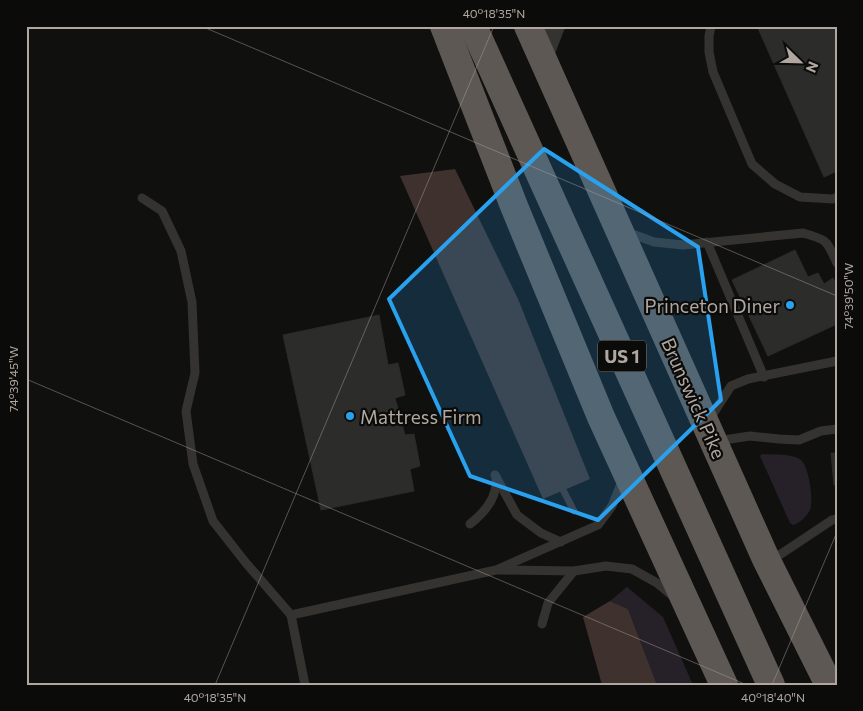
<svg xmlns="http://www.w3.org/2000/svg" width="863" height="711" font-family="Commissioner,sans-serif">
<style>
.green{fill:#262028}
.water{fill:#3f312e}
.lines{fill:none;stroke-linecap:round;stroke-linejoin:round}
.stream{stroke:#3f312e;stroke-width:7}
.building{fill:#2c2c2a;stroke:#2c2b29}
.service{stroke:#353330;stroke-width:9}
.minor{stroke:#353330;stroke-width:18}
.trunk{stroke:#5d5854;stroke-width:28}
.marked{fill:#29a1ee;fill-opacity:0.2;stroke:#29a1ee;stroke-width:4;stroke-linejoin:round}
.ticks{fill:none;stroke:#b1a7a0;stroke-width:1;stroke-opacity:0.45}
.poi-dot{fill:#29a1ee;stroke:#0b0b0a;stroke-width:2}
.labels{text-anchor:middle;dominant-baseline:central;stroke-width:4.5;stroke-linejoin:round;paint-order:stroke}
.shield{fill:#0b0b0a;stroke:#7f7873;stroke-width:1}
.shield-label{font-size:18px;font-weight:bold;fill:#b1a7a0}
.poi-label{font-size:19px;fill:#b1a7a0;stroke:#0b0b0a;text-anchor:end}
.street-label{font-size:19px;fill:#b1a7a0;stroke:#0b0b0a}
.neatline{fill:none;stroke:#b1a7a0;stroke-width:2}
.ticks-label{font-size:12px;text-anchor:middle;fill:#b1a7a0}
</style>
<rect width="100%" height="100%" fill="#10100f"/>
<g class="green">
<path d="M 762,454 C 773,455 792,453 801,460 C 809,467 814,500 810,510 C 807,516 799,524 793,525 L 790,523 L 760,456 Z"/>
<polygon points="627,587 663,617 693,685 657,685 628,609 610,601"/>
</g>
<g class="water">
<polygon points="455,169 518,299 590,479 543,499 400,176"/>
<polygon points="610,601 628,609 657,685 602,685 583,617"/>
</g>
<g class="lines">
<polyline class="stream" points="561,486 574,511"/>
</g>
<g class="building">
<polygon points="757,26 837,26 837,171 824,177"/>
<polygon points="795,250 808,277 818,273 824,284 833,278 837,286 837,324 768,356 732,280"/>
<polygon points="379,315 388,365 398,363 405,395 395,398 405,435 414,434 420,466 410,469 414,491 321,510 283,335"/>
<polygon points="831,453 837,453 837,484 834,485"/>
</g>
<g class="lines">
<g class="service">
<polyline points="711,26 709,36 709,52 713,72 752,164 775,184 800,197 833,199 837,197"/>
<polyline points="142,198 162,211 181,251 192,302 195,373 186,411 193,464 213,521 246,563 291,615"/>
<path d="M 627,232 L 654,242 L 683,245 L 803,233 C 828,240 826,240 837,263"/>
<polyline points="707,242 764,377"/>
<polyline points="709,420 731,386 748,379 837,361"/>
<polyline points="717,441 750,436 779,439 799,440 821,431 837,429"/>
<polyline points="495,475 517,515 541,533 561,542"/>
<path d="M 470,524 C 484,513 497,499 496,480"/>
<polyline points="768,558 781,554 832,520 837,519"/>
<polyline points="499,570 574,571 606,566 632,569 657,583 674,597"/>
<polyline points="542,624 548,603 574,571"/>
<polyline points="305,685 291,615 496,570 598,525 612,506 623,479"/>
</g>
<polyline class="minor" points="543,60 556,26"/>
<g class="trunk">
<polyline points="444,26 514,206 601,417 724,685"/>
<polyline points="473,26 771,685"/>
<polyline points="528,26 766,559 829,685"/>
</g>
</g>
<path class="marked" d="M 544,149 L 698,247 L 721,400 L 598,520 L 470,476 L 389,299 Z"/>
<path class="ticks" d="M 201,26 L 837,296M 26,379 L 747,685M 215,685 L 494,26M 772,685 L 837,532"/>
<g class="poi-dot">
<circle cx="790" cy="305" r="5"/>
<circle cx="350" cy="416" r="5"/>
</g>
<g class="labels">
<rect class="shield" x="598" y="340.5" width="48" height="31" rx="4"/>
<g class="shield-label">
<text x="622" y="356">US 1</text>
</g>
<g class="poi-label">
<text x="780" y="305">Princeton Diner</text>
<text x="360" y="416" text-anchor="start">Mattress Firm</text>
</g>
<g class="street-label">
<text transform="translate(694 398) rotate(66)">Brunswick Pike</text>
</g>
</g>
<rect width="863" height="711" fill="none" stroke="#0b0b0a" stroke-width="55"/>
<g transform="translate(800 62) rotate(113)" stroke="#0b0b0a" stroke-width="4" paint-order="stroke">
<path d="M0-4L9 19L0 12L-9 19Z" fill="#b1a7a0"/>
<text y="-8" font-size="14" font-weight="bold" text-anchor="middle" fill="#b1a7a0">N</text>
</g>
<rect x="28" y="28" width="808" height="656" class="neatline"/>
<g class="ticks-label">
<text x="494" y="18">40°18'35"N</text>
<text transform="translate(849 296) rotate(-90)" y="4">74°39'50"W</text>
<text transform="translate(14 379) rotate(-90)" y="4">74°39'45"W</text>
<text x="215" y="702">40°18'35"N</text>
<text x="773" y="702">40°18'40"N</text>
</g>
</svg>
